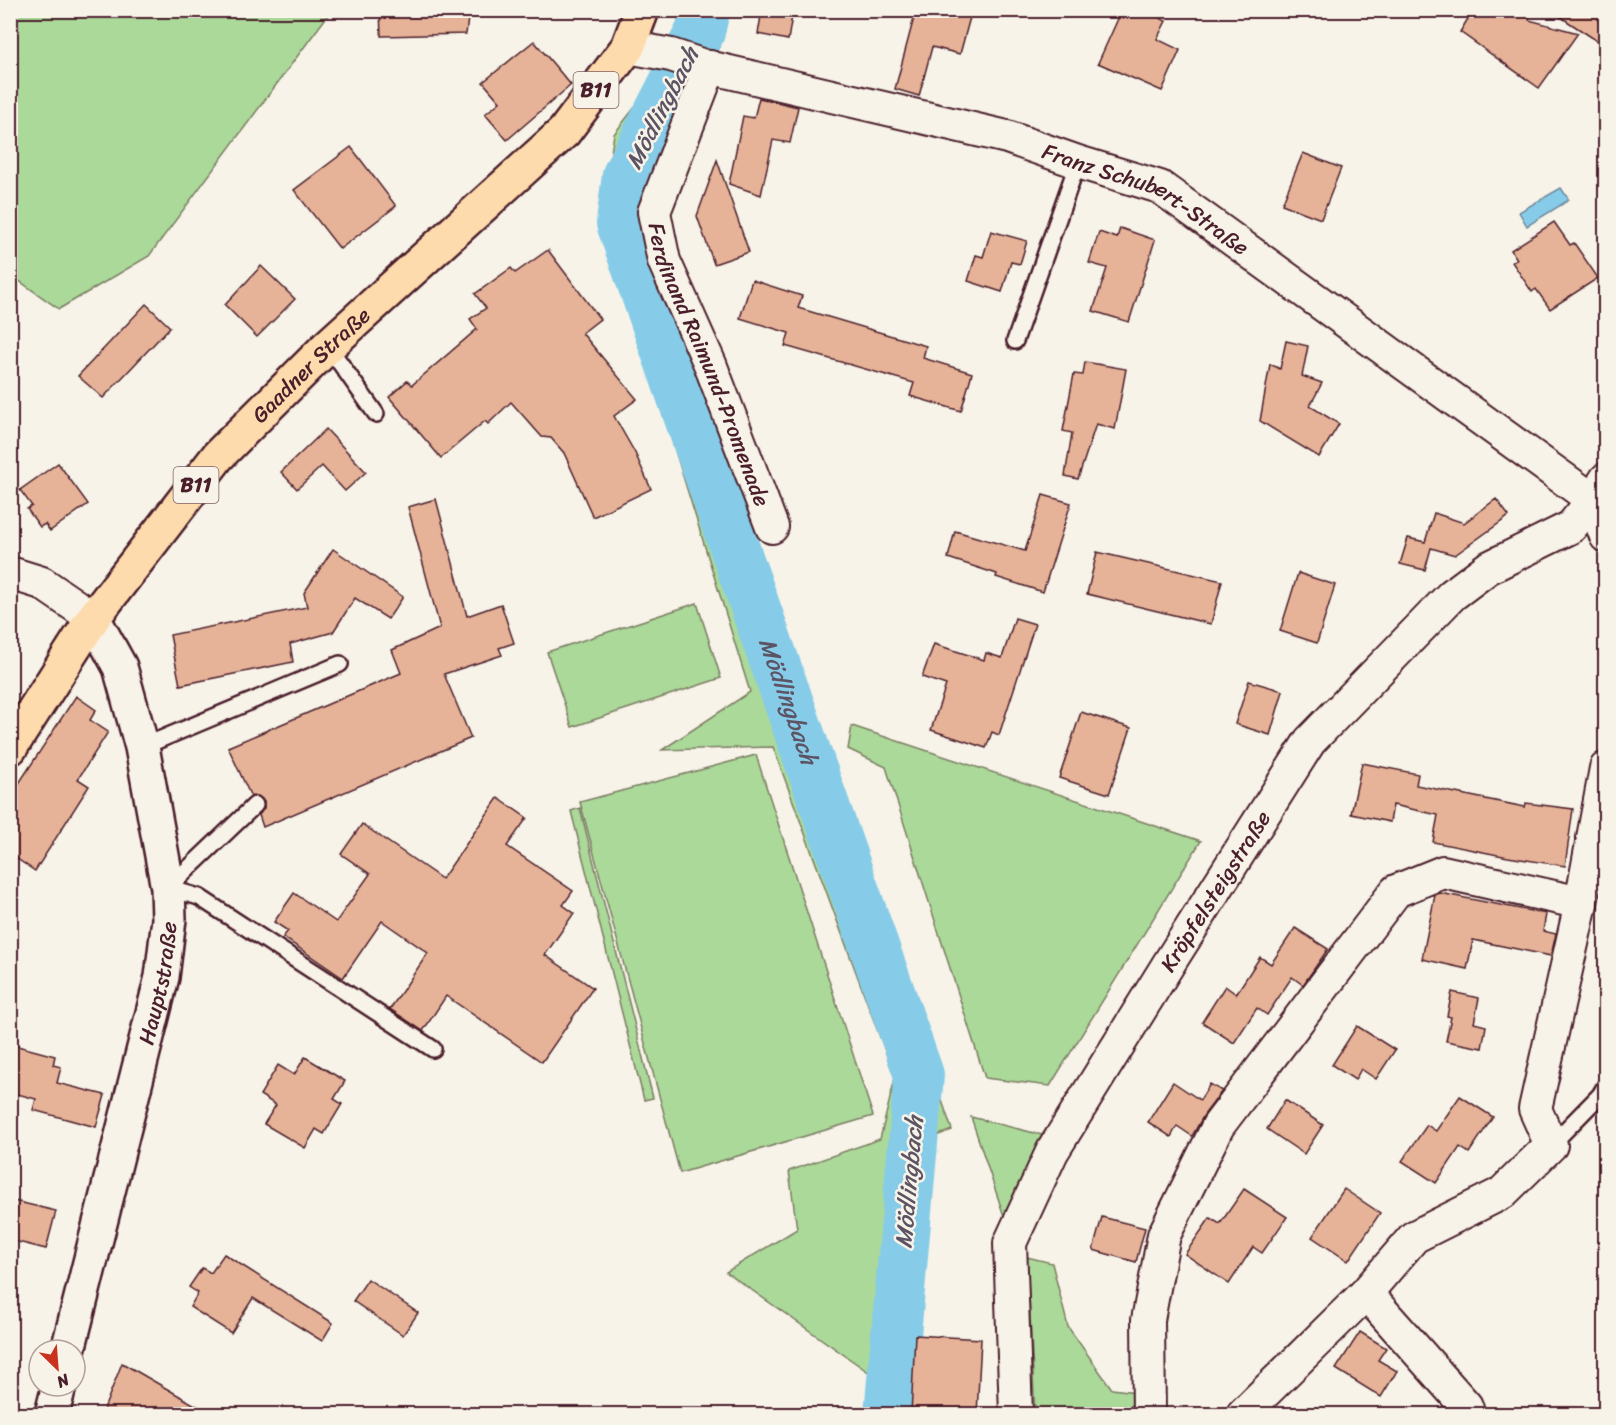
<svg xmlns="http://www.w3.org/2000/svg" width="1616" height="1425" font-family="Sriracha,sans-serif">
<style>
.green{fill:#abd999;stroke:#7a7c62;stroke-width:1.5}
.water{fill:#86cce8;stroke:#6e879c;stroke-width:1.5}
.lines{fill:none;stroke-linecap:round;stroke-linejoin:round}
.river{stroke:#86cce8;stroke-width:50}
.building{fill:#e6b398;stroke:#4a1f2b;stroke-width:1.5}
.lane-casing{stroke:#4a1f2b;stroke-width:20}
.street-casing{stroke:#4a1f2b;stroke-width:36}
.secondary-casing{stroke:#4a1f2b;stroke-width:38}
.primary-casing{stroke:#4a1f2b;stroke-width:38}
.lane{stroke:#f7f3e8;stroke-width:15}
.street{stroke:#f7f3e8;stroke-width:32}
.secondary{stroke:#f7f3e8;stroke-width:33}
.primary{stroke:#fedbac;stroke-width:33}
.labels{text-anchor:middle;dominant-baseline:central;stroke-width:5;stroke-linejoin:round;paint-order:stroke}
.shield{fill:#f7f3e8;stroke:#7e5f64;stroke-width:1.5}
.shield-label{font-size:21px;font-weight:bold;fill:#4a1f2b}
.street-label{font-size:22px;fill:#4a1f2b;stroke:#f7f3e8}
.water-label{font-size:24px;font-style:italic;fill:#5c5364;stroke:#f7f3e8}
</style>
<rect width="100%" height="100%" fill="#f7f3e8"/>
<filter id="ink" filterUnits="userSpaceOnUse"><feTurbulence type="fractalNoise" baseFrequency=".0167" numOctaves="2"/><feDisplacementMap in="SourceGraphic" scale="12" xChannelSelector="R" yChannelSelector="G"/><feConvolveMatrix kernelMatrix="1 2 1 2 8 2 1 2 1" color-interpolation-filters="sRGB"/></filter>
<g filter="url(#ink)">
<g class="green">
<polygon points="11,10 331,10 331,11 149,256 59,309 11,275"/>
<polygon points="659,76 688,81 656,145 636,232 661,269 952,1130 898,1150 874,1376 726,1272 797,1229 789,1171 880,1139 895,1078 773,747 662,750 750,692 633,315 599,226 614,134"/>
<polygon points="697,603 721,678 572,727 547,652"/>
<polygon points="852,726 1201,841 1050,1086 985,1078 886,767 848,749"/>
<polygon points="756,755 873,1116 680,1173 580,802"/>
<polygon points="580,808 653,1098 644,1100 571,811"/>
<polygon points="971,1117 1050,1137 1007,1225"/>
<polygon points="1027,1257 1052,1263 1068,1327 1112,1389 1136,1392 1137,1414 1035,1414"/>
</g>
<polygon class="water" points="1561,188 1569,200 1527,226 1519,212"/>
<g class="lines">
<path class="river" id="s1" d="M 705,10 L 700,32 L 627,175 L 621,223 L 919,1075 L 889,1414"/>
</g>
<g class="building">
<polygon points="380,10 469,10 466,34 381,36"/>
<polygon points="762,10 793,10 788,40 758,34"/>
<polygon points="916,10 972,10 960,54 932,47 919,96 895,89"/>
<polygon points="1122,10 1144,10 1166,21 1157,39 1180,50 1162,91 1098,63"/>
<polygon points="1473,10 1530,10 1529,20 1578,33 1539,88 1460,32"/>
<polygon points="1550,10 1605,10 1605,46"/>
<polygon points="534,41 571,85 507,140 485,114 500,102 483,82"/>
<polygon points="759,98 798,107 790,143 773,140 761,195 729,184 743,116 754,118"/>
<polygon points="351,147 396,206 340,249 294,190"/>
<polygon points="1303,153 1341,168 1321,219 1282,204"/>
<polygon points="717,160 749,252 714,264 697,216"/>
<polygon points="1554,222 1570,245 1574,243 1598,278 1550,309 1536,289 1532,292 1512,262 1517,259 1511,250"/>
<polygon points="1120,228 1155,240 1129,322 1093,311 1107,268 1089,263 1099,232 1117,238"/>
<polygon points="991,231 1027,241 1020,264 1011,262 1002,292 968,281 976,255 983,257"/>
<polygon points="548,250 600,319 582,333 637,399 614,416 635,453 651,489 593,517 564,453 551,438 542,437 511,402 488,424 485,421 441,458 389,397 407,381 412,385 477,329 470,319 486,308 475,294 511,268 515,273"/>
<polygon points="261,266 295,299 257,337 225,305"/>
<polygon points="752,280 802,296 798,308 926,346 923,358 972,373 961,411 910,396 914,383 785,346 789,333 740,318"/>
<polygon points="146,304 170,327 103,398 78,376"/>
<polygon points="1286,341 1308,346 1302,376 1322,383 1310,406 1339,424 1319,457 1260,421 1270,364 1280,369"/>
<polygon points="1085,362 1126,369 1115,429 1096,424 1078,479 1065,476 1072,433 1063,431 1074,374 1083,375"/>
<polygon points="326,429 366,472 345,491 322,466 297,489 281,472"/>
<polygon points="58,463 88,504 50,531 45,524 40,527 27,509 32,506 20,490"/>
<polygon points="1043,495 1071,503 1043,592 996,577 997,574 948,558 955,531 1025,551"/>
<polygon points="436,499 467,616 501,604 514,643 499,648 502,655 444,674 471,738 263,827 259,815 264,808 264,802 258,796 251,797 228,747 401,673 392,650 440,628 408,507"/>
<polygon points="1496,499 1509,516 1455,555 1431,548 1425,570 1400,564 1408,538 1425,542 1434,513 1464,523"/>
<polygon points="333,549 403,597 388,619 355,598 333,632 290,644 293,662 180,685 170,635 307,607 304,593"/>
<polygon points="1097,552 1222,581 1211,624 1087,594"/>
<polygon points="1298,573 1335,585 1317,643 1280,631"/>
<polygon points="1015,618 1035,624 999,735 992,732 986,748 931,730 946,685 922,677 934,644 984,660 986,653 1002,658"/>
<polygon points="1249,681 1283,691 1270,735 1235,724"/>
<polygon points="76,696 96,710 90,720 108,732 78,779 89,786 35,871 10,854 10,797"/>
<polygon points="1081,712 1131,728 1109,794 1059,778"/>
<polygon points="1362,763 1418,774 1416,785 1525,807 1526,803 1573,809 1565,866 1508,857 1433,842 1438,815 1393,805 1390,822 1351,814"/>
<polygon points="498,798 527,818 507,846 573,891 563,905 574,913 545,955 593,988 542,1062 446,996 423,1031 390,1009 428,953 382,921 343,978 283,937 288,931 274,922 294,893 336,922 370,874 341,854 362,824 442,879"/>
<polygon points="1440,893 1546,914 1543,931 1556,934 1551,956 1473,940 1467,969 1422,959 1435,895"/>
<polygon points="1295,928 1328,949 1303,985 1292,977 1267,1015 1257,1008 1234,1043 1202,1022 1225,986 1236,994 1260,957 1271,964"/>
<polygon points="1452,992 1479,998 1474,1023 1486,1026 1482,1048 1446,1041 1451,1017 1447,1016"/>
<polygon points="1357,1026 1395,1050 1376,1079 1361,1069 1355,1080 1332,1065"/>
<polygon points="10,1044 55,1056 53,1065 61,1067 57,1083 105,1095 96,1127 33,1110 36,1099 10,1092"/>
<polygon points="305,1057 345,1081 334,1099 342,1104 324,1134 316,1129 305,1148 264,1124 276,1105 260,1095 278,1065 294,1075"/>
<polygon points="1173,1082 1200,1100 1210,1084 1222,1091 1204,1115 1192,1136 1177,1126 1171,1137 1148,1122"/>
<polygon points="1460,1096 1493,1117 1469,1153 1460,1147 1436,1183 1402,1161 1427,1125 1436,1131"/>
<polygon points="1285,1100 1323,1125 1304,1154 1267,1129"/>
<polygon points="1244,1189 1287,1217 1262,1253 1253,1247 1229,1284 1185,1254 1210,1218 1220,1224"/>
<polygon points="1344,1189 1380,1213 1348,1261 1312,1237"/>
<polygon points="10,1200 56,1211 46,1249 10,1240"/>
<polygon points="1102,1217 1145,1228 1136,1262 1093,1250"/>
<polygon points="224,1254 333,1323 322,1341 253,1298 231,1333 190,1307 198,1293 189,1287 202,1268 211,1273"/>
<polygon points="368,1279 418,1313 403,1335 353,1301"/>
<polygon points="1360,1332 1386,1348 1378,1360 1397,1371 1381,1397 1336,1369"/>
<polygon points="915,1335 981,1339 977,1414 911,1414"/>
<polygon points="122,1363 211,1414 102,1414"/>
</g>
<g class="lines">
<defs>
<g id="lane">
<polyline points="1015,341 1078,162"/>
<polyline points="328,346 376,414"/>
<polyline points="142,747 340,664"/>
<polyline points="255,805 168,888 199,897 433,1049"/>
<polyline points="1551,1145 1600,1095 1606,1085"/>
</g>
<g id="street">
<path id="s2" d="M 628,47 L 671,55 L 704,66 L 1007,137 L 1078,162 L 1160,187 L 1593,500"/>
<path id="s3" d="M 710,67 L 654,212 L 664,261 L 710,364 L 772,527"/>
<polyline points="1593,500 1606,536"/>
<polyline points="10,573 42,583 93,618"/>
<polyline points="1366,1293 1466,1406 1469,1414"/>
<path id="s4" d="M 1016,1414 L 1010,1243 L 1052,1152 L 1171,960 L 1310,741 L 1452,595 L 1488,568 L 1571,527 L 1593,500 L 1606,479"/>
<polyline points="1149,1414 1148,1320 1164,1235 1218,1126 1396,891 1443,872 1581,903"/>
<polyline points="1243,1414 1366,1293 1414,1237 1502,1193 1551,1145 1535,1109 1581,903 1606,768"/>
</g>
<g id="secondary">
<path id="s5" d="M 68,1350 L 162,977 L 169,919 L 168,888 L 142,747 L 120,667 L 93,618"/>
<polyline points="52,1414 59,1386"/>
</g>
<g id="primary">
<path id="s6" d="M 10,748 L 93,618 L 218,456 L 328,346 L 564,132 L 628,47 L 642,10"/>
</g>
</defs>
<use href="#lane" class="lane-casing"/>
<use href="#street" class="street-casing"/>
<use href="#secondary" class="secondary-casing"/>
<use href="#primary" class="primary-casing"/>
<use href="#lane" class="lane"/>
<use href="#street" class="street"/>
<use href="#secondary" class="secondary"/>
<use href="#primary" class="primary"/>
</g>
</g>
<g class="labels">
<g class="shield">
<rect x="573.5" y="72" width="45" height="36" rx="4.5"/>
<rect x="173.5" y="467" width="45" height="36" rx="4.5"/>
</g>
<g class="shield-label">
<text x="596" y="90">B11</text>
<text x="196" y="485">B11</text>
</g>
<g class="street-label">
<text stroke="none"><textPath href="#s2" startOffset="543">Franz Schubert-Straße</textPath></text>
<text stroke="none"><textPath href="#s6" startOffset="489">Gaadner Straße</textPath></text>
<text stroke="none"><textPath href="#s3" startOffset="318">Ferdinand Raimund-Promenade</textPath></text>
<text stroke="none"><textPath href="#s4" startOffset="579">Kröpfelsteigstraße</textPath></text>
<text stroke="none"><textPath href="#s5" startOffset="378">Hauptstraße</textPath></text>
</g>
<g class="water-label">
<text transform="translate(662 108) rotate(-63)">Mödlingbach</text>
<text stroke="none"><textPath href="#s1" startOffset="738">Mödlingbach</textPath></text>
<text transform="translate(909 1182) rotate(-85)">Mödlingbach</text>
</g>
</g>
<rect width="1616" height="1425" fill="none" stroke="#f7f3e8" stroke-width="36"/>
<rect x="18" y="18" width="1580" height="1389" fill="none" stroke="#4a1f2b" stroke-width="2" filter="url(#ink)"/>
<g transform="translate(57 1368) rotate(155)"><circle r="28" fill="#f7f3e8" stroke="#b29e9c" stroke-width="1.5"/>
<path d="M0-4.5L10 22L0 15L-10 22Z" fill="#c8321e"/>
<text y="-9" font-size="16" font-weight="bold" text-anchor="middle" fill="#4a1f2b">N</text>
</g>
</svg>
